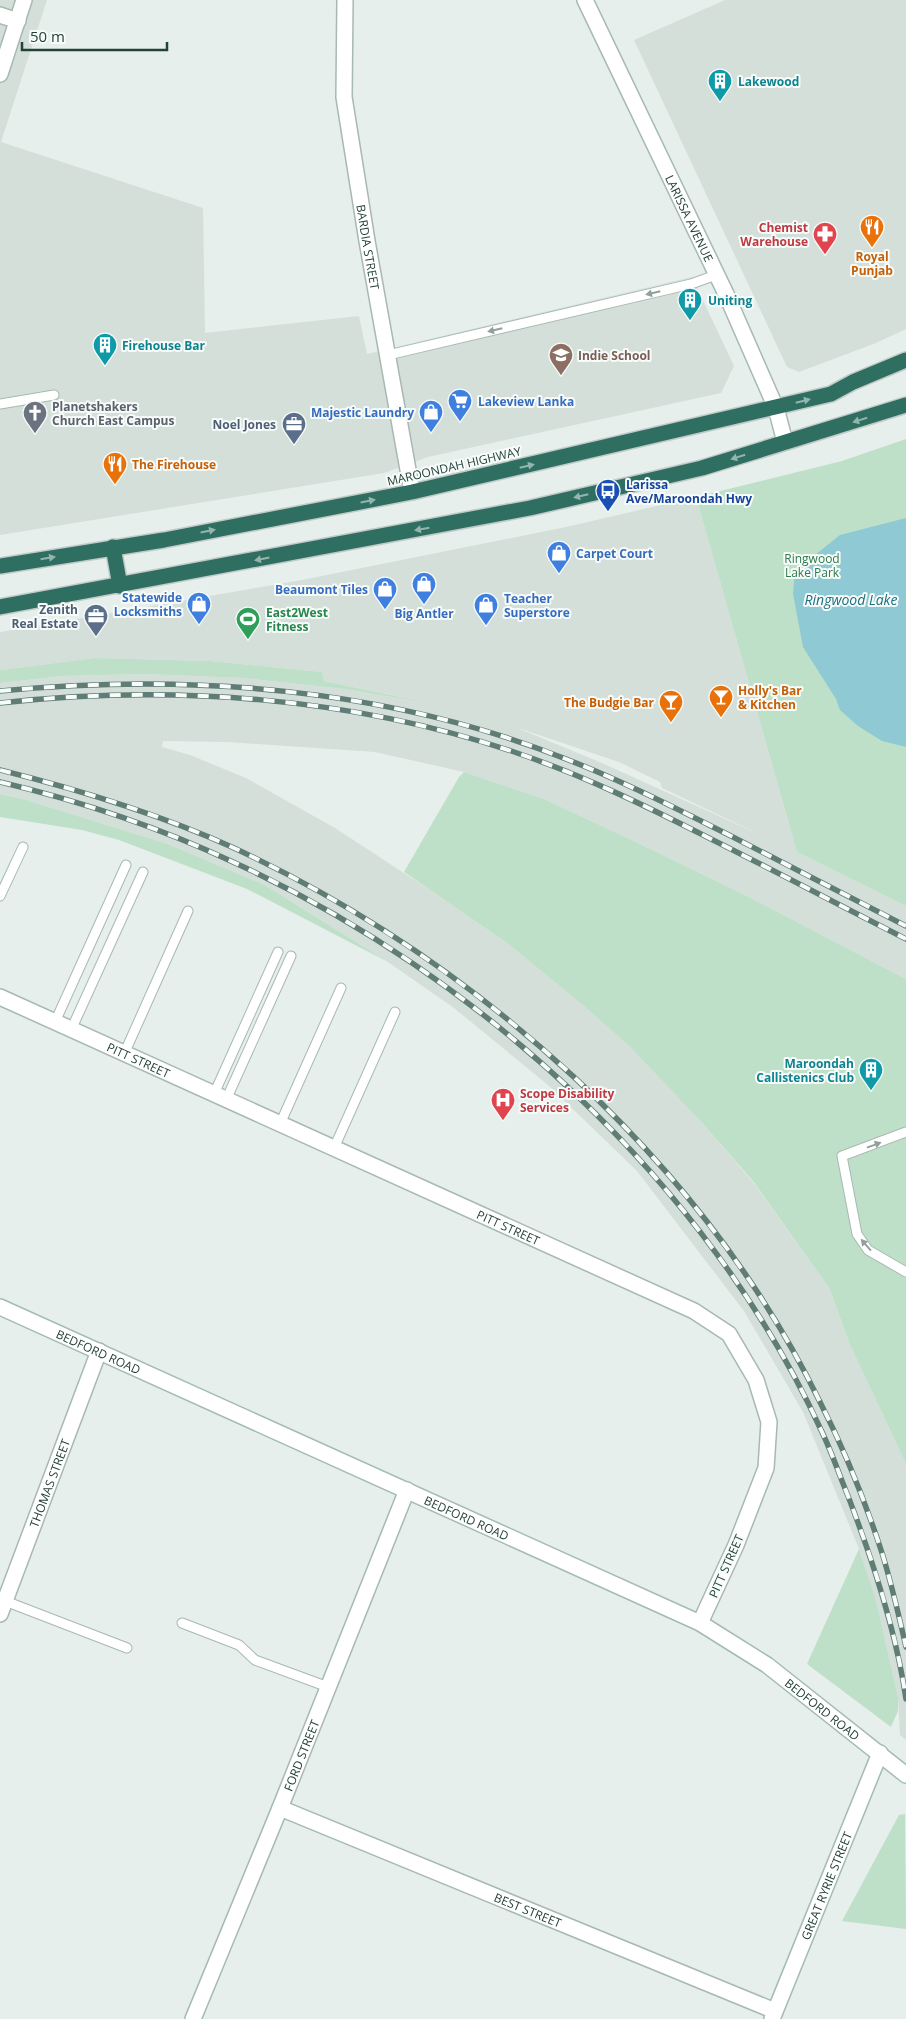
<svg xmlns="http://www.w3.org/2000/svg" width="906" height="2019" font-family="'Open Sans',sans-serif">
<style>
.built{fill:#d4dfda;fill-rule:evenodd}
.green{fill:#bfe0c8}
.water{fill:#8ec9d4}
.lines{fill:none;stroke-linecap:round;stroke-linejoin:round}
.lane-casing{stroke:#a8b8b2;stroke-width:11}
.street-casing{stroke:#a8b8b2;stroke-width:18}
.secondary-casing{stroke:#a4bbb3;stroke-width:18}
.highway-casing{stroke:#c2cac8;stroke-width:18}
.lane{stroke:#fff;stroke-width:9}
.street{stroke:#fff;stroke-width:15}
.secondary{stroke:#fff;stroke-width:15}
.highway{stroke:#2f6f62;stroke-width:15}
.rail-casing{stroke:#5f7d75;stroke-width:5.5}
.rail{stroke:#f7fbf9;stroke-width:4;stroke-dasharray:11;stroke-linecap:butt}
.oneway{fill:#92a09c}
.oneway2{fill:#93b5ae}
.labels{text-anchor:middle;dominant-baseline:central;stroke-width:4;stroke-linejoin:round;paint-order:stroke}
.culture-label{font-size:12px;font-weight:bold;fill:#0d838f;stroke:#f7fbf9;text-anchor:start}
.street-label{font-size:12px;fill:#24423a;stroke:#f7fbf9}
.health-label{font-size:12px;font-weight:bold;fill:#be3a42;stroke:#f7fbf9;text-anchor:end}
.food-label{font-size:12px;font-weight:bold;fill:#c56008;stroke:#f7fbf9;text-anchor:start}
.education-label{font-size:12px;font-weight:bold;fill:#785e54;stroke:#f7fbf9;text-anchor:start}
.shop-label{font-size:12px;font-weight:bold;fill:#366cbe;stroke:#f7fbf9;text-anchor:start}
.worship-label{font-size:12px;font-weight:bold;fill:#5b616d;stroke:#f7fbf9;text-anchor:start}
.service-label{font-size:12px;font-weight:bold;fill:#4e5e75;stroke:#f7fbf9;text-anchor:end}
.transit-label{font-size:12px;font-weight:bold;fill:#164399;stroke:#f7fbf9;text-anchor:start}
.park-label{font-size:12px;fill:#2d7a4b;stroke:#f7fbf9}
.leisure-label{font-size:12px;font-weight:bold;fill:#27864d;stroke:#f7fbf9;text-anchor:start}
.water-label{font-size:14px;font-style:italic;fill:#1c6f80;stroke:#f7fbf9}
</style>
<rect width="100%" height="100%" fill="#e6efeb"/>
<g class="built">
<polygon points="0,0 47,0 1,142 203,208 205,333 359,316 367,354 692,277 734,366 721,393 428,457 384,473 0,535"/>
<polygon points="725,0 906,0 906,329 876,343 799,372 787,367 634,40"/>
<path d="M 696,497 L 797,852 L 906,906 L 906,979 L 751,898 L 636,842 L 544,799 L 464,772 L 375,752 L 227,742 L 163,741 L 162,747 L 190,755 L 246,778 L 335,828 L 436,894 L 507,943 L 584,1006 L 630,1047 L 704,1125 L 753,1182 L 829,1288 L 850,1345 L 906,1464 L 906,1740 L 900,1735 L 898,1697 L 876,1600 L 859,1549 L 803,1412 L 744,1311 L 637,1171 L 548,1085 L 454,1008 L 388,962 L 265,885 L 168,844 L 23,799 L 0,794 L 0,683 L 62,676 L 145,674 L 242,678 L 344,689 L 412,699 L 324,681 L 321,672 L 210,661 L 95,658 L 0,670 L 0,632 L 302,580 L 566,527 ZM 515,727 L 619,762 L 660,782 L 662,788 L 765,837 L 602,763 Z"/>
</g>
<g class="green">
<polygon points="906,439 906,906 797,852 696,497 842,461"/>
<polygon points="95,658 210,661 322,672 324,681 425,702 344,689 242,678 145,674 62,676 0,683 0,670"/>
<polygon points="464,772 544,799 636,842 751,898 906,979 906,1464 850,1345 829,1288 753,1181 704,1125 630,1047 584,1006 507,943 404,872 459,777"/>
<polygon points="0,794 23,799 168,844 265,885 388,962 247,889 119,840 82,830 0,817"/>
<polygon points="859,1549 876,1600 898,1697 898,1711 891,1727 807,1664"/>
<polygon points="905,1814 906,1929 842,1921 899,1815"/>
</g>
<polygon class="water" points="906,518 906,747 882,741 858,726 840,710 836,699 803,647 793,594 795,571 840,535"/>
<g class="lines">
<defs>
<g id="lane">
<polyline points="388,355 691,284 716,275"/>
<polyline points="0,404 54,395"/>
<polyline points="0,896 23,847"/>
<polyline points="55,1022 126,865"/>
<polyline points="71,1030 143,872"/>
<polyline points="124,1054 188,911"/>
<polyline points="214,1094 278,952"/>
<polyline points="226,1100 291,956"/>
<polyline points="280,1124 341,988"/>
<polyline points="906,1132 842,1156 857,1234 868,1250 906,1272"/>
<polyline points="334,1148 395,1012"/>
<polyline points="5,1601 127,1648"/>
<polyline points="182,1623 239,1645 255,1660 328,1687"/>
</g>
<g id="street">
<path id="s1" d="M 345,0 L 344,97 L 367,241 L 412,492"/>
<path id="s2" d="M 585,0 L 726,294 L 776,408 L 785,442"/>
<polyline points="0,15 18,21"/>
<polyline points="0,74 24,0"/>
<path id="s3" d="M 0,997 L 694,1311 L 729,1334 L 756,1380 L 769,1422 L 766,1468 L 736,1545 L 700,1623"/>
<path id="s4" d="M 0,1614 L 99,1351"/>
<path id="s5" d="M 280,1808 L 775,2011"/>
<path id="s6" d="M 193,2019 L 280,1808 L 407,1490"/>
</g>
<g id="secondary">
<path id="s7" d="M 0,1307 L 700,1623 L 767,1665 L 906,1775"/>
<path id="s8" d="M 772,2019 L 880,1753"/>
</g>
<g id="highway">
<polyline points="113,547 120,586"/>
<polyline points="0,566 164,540 412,492 831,394 853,382 906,360"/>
<polyline points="0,607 530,508 702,468 906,405"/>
</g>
</defs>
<use href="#lane" class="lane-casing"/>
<use href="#street" class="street-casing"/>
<use href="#secondary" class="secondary-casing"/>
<use href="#highway" class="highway-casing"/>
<use href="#lane" class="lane"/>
<use href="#street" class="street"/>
<use href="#secondary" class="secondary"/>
<use href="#highway" class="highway"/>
<defs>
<g id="rail">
<path d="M 0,691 C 190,673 388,688 566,759 C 623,781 677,809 731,836 C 789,866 848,896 906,926"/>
<path d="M 0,703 C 172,684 353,697 517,753 C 582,775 644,805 705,836 C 773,870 839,905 906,939"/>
<path d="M 0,770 C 80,790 159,814 234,848 C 476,961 702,1160 820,1402 C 845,1451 866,1503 883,1556 C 892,1586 899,1616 906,1647"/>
<path d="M 0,782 C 80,801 158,827 233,862 C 480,975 708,1183 822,1432 C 832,1453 839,1474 848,1496 C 873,1561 896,1630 906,1699"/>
</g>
</defs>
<use href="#rail" class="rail-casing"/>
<use href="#rail" class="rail"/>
</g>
<defs><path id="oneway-solid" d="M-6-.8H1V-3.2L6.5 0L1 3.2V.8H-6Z" transform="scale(1.25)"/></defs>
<g class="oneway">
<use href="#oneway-solid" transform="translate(653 293) rotate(167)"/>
<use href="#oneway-solid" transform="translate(495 330) rotate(167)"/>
<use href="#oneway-solid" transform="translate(874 1145) rotate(-20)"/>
<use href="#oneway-solid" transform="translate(866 1245) rotate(-131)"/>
</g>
<g class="oneway2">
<use href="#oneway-solid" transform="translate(803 401) rotate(-14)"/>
<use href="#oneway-solid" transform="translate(860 420) rotate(163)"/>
<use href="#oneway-solid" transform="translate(738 457) rotate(163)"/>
<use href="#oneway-solid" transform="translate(527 466) rotate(-13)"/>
<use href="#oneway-solid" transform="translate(581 496) rotate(167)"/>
<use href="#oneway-solid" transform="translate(368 501) rotate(-11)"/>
<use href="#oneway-solid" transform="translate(422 529) rotate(170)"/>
<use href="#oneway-solid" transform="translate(208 531) rotate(-11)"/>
<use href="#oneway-solid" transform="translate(48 558) rotate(-9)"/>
<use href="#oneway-solid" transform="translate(262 559) rotate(169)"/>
</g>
<defs>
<symbol id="building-pin" viewBox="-11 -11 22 30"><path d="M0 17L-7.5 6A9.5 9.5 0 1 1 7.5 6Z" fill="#0f9aa8" stroke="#f7fbf9"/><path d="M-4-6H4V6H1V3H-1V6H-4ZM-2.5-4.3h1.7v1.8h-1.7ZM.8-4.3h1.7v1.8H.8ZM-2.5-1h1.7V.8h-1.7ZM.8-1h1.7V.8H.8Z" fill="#fff"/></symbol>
<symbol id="restaurant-pin" viewBox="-11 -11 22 30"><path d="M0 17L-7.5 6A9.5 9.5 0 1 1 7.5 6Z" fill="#e8710a" stroke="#f7fbf9"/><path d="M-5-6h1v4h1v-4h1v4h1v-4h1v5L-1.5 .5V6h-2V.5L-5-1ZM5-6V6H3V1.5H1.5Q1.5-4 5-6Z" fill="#fff"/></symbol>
<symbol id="pharmacy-pin" viewBox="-11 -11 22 30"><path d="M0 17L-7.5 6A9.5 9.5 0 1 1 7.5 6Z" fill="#e0444e" stroke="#f7fbf9"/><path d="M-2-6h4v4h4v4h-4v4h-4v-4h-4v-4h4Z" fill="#fff"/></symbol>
<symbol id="school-pin" viewBox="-11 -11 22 30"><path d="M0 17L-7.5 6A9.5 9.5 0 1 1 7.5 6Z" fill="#8d6e63" stroke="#f7fbf9"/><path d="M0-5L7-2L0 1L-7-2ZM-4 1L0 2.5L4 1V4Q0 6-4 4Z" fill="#fff"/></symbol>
<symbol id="supermarket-pin" viewBox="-11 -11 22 30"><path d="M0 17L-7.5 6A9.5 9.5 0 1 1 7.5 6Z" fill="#3f7fe0" stroke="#f7fbf9"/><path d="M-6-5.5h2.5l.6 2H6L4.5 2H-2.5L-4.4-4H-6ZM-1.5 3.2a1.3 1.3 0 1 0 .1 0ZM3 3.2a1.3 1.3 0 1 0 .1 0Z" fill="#fff"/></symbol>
<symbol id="shop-pin" viewBox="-11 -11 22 30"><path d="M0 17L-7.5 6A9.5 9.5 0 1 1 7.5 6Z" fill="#3f7fe0" stroke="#f7fbf9"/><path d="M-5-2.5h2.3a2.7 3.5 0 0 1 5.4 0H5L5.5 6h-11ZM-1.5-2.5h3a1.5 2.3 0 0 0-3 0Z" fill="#fff"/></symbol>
<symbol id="church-pin" viewBox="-11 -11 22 30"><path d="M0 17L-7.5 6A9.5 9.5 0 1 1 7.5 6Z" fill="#6b7280" stroke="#f7fbf9"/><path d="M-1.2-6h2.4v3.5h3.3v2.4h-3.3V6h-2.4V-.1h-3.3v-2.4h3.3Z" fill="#fff"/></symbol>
<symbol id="office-pin" viewBox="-11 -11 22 30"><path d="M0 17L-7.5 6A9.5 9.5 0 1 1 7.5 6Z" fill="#5c6f8a" stroke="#f7fbf9"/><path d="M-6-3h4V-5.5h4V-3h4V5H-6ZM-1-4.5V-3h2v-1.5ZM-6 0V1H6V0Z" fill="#fff"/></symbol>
<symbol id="bus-pin" viewBox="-11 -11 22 30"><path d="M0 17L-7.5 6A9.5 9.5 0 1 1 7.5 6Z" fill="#1a4fb4" stroke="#f7fbf9"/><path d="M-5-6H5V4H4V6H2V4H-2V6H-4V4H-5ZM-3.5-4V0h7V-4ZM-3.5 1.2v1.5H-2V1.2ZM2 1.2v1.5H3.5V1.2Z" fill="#fff"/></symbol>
<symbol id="stadium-pin" viewBox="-11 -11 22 30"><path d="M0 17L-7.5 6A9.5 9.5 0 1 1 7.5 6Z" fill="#2e9e5b" stroke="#f7fbf9"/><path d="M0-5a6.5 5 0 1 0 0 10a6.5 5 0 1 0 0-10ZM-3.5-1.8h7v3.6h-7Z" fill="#fff"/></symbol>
<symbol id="bar-pin" viewBox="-11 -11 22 30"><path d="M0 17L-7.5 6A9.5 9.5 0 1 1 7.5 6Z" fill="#e8710a" stroke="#f7fbf9"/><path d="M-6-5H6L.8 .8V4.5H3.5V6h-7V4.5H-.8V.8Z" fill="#fff"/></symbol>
<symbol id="hospital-pin" viewBox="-11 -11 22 30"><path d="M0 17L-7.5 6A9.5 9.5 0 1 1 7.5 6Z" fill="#e0444e" stroke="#f7fbf9"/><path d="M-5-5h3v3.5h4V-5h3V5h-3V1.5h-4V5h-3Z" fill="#fff"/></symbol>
</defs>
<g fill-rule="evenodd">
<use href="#building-pin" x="706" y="67" width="28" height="38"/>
<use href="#restaurant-pin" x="858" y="213" width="28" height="38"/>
<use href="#pharmacy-pin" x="811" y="220" width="28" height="38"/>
<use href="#building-pin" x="676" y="286" width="28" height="38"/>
<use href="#building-pin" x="91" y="331" width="28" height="38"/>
<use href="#school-pin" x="547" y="341" width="28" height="38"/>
<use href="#supermarket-pin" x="446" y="387" width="28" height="38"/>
<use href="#shop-pin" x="417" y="398" width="28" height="38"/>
<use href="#church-pin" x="21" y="399" width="28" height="38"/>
<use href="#office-pin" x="280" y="410" width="28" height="38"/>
<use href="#restaurant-pin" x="101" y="450" width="28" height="38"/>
<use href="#bus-pin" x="594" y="477" width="28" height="38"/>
<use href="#shop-pin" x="545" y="539" width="28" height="38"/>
<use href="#shop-pin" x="410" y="570" width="28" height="38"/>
<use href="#shop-pin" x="371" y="575" width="28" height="38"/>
<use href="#shop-pin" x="185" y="590" width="28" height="38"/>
<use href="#shop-pin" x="472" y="591" width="28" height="38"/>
<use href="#office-pin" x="82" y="602" width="28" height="38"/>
<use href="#stadium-pin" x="234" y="605" width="28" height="38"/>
<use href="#bar-pin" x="707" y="683" width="28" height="38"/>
<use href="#bar-pin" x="657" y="688" width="28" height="38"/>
<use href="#building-pin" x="857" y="1056" width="28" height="38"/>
<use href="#hospital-pin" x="489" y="1086" width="28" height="38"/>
</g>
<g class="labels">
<g class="culture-label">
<text x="738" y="81">Lakewood</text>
<text x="708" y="300">Uniting</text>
<text x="122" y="345">Firehouse Bar</text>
<text x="854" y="1063" text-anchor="end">Maroondah<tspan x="854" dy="14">Callistenics Club</tspan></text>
</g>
<g class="street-label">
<text stroke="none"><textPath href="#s2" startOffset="242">LARISSA AVENUE</textPath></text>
<text stroke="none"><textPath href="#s1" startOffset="249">BARDIA STREET</textPath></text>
<text transform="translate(454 466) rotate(-13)">MAROONDAH HIGHWAY</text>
<text stroke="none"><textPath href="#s3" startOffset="152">PITT STREET</textPath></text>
<text stroke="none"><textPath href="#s3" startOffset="558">PITT STREET</textPath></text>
<text stroke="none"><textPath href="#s7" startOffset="108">BEDFORD ROAD</textPath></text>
<text stroke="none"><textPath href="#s4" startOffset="140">THOMAS STREET</textPath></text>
<text stroke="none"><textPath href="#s7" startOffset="512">BEDFORD ROAD</textPath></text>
<text transform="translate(726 1566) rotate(-66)">PITT STREET</text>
<text stroke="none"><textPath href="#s7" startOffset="918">BEDFORD ROAD</textPath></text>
<text stroke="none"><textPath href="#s6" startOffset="285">FORD STREET</textPath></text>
<text stroke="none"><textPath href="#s8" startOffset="144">GREAT RYRIE STREET</textPath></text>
<text stroke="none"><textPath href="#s5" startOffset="268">BEST STREET</textPath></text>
</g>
<g class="health-label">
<text x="808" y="227">Chemist<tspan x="808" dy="14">Warehouse</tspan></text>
<text x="520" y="1093" text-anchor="start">Scope Disability<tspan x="520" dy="14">Services</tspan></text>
</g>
<g class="food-label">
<text x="872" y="256" text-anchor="middle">Royal<tspan x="872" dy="14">Punjab</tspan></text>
<text x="132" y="464">The Firehouse</text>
<text x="738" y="690">Holly's Bar<tspan x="738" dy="14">&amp; Kitchen</tspan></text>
<text x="654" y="702" text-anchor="end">The Budgie Bar</text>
</g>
<g class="education-label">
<text x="578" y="355">Indie School</text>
</g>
<g class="shop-label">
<text x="478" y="401">Lakeview Lanka</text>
<text x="414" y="412" text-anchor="end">Majestic Laundry</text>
<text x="576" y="553">Carpet Court</text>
<text x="368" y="589" text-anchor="end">Beaumont Tiles</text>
<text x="182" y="597" text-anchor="end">Statewide<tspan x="182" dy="14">Locksmiths</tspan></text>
<text x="504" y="598">Teacher<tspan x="504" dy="14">Superstore</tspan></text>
<text x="424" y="613" text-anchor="middle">Big Antler</text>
</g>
<g class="worship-label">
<text x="52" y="406">Planetshakers<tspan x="52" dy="14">Church East Campus</tspan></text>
</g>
<g class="service-label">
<text x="276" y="424">Noel Jones</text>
<text x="78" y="609">Zenith<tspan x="78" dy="14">Real Estate</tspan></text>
</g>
<g class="transit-label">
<text x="626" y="484">Larissa<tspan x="626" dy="14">Ave/Maroondah Hwy</tspan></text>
</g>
<g class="park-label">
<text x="812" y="558">Ringwood<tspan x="812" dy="14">Lake Park</tspan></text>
</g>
<g class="leisure-label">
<text x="266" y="612">East2West<tspan x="266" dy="14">Fitness</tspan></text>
</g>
<g class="water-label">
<text x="851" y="599">Ringwood Lake</text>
</g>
</g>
<path d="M22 42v8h145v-8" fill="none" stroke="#24423a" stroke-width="2.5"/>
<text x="30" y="42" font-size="15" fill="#24423a" stroke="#f7fbf9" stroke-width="4" paint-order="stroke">50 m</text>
</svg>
